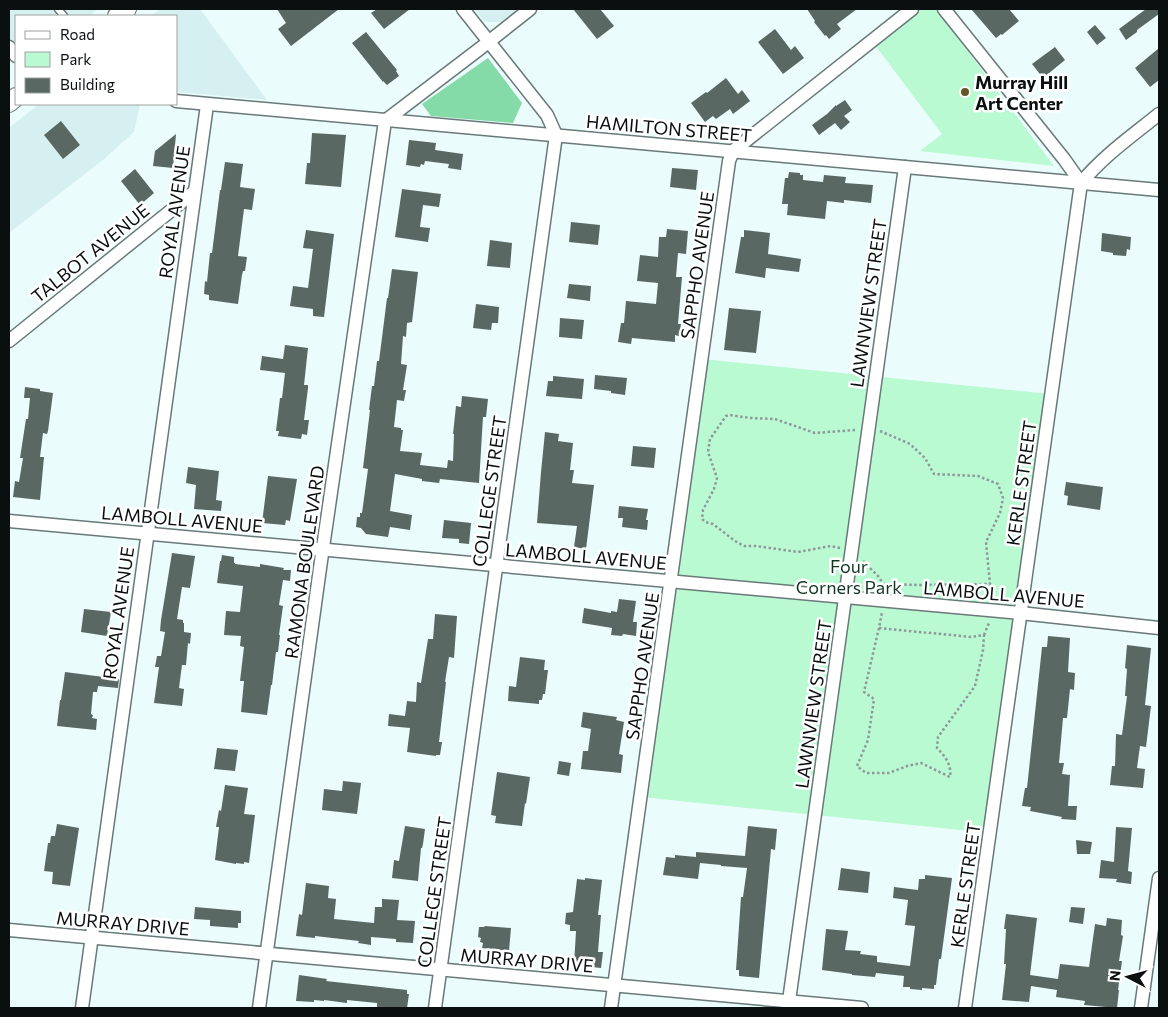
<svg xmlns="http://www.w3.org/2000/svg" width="1168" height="1017" font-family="Commissioner,sans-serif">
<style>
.built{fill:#d6f0f1}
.green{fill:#bafad2}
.forest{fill:#84dba8}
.building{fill:#5a6864}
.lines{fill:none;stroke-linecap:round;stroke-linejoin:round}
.lane-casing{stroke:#697878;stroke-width:9}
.street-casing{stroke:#697878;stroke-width:15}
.secondary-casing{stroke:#697878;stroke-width:20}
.path{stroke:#8d9899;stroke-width:2.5;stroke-dasharray:2.5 2.5;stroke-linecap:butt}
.lane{stroke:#fff;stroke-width:6}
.street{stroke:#fff;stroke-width:12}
.secondary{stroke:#fff;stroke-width:18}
.poi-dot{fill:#635622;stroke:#fff;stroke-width:2}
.labels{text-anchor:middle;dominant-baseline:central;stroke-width:5;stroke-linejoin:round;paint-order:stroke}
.poi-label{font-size:18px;font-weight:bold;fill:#0a0f10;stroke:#fff;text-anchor:start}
.street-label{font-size:18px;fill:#0a0f10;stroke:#fff}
.park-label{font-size:18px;fill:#113723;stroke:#fff}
</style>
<rect width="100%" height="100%" fill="#ebfcfc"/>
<g class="built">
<polygon points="9,9 98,9 89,16 16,16 16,45 9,37"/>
<polygon points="160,9 200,9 267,100 176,92 176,16 151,16"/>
<polygon points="474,9 519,9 502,22 485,22"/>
<polygon points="39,104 140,104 134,132 104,159 9,233 9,128"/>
</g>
<g class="green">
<polygon points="920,9 936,9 1054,166 920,151 942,134 875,45"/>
<polygon points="702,359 1051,394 990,833 641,797"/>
</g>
<polygon class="forest" points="488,58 522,103 513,123 431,116 422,104"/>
<g class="building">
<polygon points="277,9 339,9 291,46 278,29 286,23"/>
<polygon points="377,9 410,9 384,29 371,13"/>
<polygon points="573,9 600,9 614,26 597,39"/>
<polygon points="807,9 857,9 837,24 841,29 829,39 826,35 825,36 814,22 815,21"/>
<polygon points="971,9 1009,9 1019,21 1002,35 1001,34 996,38"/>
<polygon points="1146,9 1159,9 1159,14 1137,30 1137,32 1126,40 1119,29"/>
<polygon points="1095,25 1106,38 1097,45 1087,32"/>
<polygon points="775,29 791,50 795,46 804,58 783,74 758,42"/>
<polygon points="366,32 397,70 396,71 399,76 387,85 383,81 383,82 352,43"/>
<polygon points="1055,47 1065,60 1043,78 1032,64"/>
<polygon points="1159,48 1159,80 1150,87 1135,68"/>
<polygon points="726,78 738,94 742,90 750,101 733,114 730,109 716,119 713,116 705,122 691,103 706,92 707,93"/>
<polygon points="845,100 852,110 844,116 850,122 841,130 835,123 819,135 812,125 827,114 836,105 836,106"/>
<polygon points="61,121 80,145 63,159 44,135"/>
<polygon points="312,133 346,135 341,187 305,184 307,163 310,163"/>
<polygon points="176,134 173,168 153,166 155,151"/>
<polygon points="409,140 436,143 435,150 463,154 461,170 448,168 449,164 425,161 424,165 421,164 420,167 406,165"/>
<polygon points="225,162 243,164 240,187 255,189 252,210 244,209 238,256 247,257 245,271 243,271 242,275 238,304 209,300 209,295 204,294 205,281 207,282 210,253 212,253 220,190 221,190"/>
<polygon points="672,168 698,170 696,190 670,187"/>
<polygon points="135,169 154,193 140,205 121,181"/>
<polygon points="789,172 800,173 800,175 803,175 803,180 823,182 824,175 846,177 845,183 873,185 871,203 844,200 844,203 827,201 825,219 787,215 788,204 782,204 785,178 788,178"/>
<polygon points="402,189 441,194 439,207 423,205 420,227 430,228 428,242 395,237"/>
<polygon points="571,222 600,225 598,245 569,242"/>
<polygon points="667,229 688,231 686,254 678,253 676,277 682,277 678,324 681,324 679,336 675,335 675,342 632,338 631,344 618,342 621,323 624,323 626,301 656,304 658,283 637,281 640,255 658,257 659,237 666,237"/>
<polygon points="306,230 334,234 324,317 313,316 313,309 290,306 293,286 308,288 313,249 303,248"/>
<polygon points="744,230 770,233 768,254 801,259 799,272 766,268 765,278 735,273 741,237 744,237"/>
<polygon points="1102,233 1131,237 1130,250 1127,249 1126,256 1113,255 1113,253 1101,251"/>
<polygon points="490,240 512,243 510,268 487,266"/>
<polygon points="392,269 418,272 412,322 407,323 406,337 403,336 401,364 407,365 403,390 406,390 404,401 397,400 394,427 401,428 401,430 403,430 400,451 422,453 420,465 447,468 448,460 453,461 454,434 453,434 456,406 461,407 462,396 488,399 486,417 483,417 479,483 440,479 439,483 422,481 422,479 395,474 390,511 412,515 410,530 390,527 388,537 366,534 361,528 356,527 357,517 360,517 360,513 362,513 368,469 363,468 370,410 369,410 372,386 374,386 377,361 379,361 387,298 388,298"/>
<polygon points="569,284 591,286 590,301 567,298"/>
<polygon points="476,304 499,307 498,323 492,323 491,330 473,328"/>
<polygon points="729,308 761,311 756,353 724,350"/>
<polygon points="560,318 584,320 582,339 559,337"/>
<polygon points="285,345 308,348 304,385 308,385 308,388 304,420 309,420 307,435 302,434 301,439 278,436 279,431 276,431 280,398 282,398 285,373 260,370 262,356 283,359"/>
<polygon points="595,375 627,378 625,395 611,393 611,391 594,389"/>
<polygon points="553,376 584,379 582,399 546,396 548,381 553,381"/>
<polygon points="25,387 40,389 40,391 53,393 48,431 47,434 43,433 40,457 44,457 40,500 13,497 15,481 19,482 23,458 20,458 26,419 28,419 30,398 24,398"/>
<polygon points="545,432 559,434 558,441 573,443 570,470 574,470 572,483 594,485 586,549 574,547 577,526 537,523 541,472"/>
<polygon points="633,446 656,448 654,468 631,466"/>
<polygon points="188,467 219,471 216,500 222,501 221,511 194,509 196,485 186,483"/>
<polygon points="268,476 297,479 290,521 286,520 285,525 262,523"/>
<polygon points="1066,482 1103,487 1100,510 1067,505 1068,496 1064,495"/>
<polygon points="619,506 648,509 646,520 648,520 647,530 622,527 623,518 618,518"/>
<polygon points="444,520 471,523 469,544 459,543 459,539 442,538"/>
<polygon points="172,553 195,556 190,588 182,587 177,619 183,620 183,623 184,623 184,632 191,633 190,644 188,643 186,665 182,665 179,688 184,689 182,706 154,703 159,667 155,667 157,656 161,656 165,632 160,631 161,620"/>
<polygon points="222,555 234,557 234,563 235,563 235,564 260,567 260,564 284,568 283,570 291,570 290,581 283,580 279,605 283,606 279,635 280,635 278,652 276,652 272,685 271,685 267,715 241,712 244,681 240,681 244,647 240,646 241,636 224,635 226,611 240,612 243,586 217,583 220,561 221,561"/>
<polygon points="619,599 636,601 633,622 637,622 636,636 623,634 622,636 611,635 612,628 582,623 584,608 611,613 611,611 617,612"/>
<polygon points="84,609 111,612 107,636 81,632"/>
<polygon points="435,614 457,616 454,658 449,657 445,682 446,682 439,742 442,742 440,755 436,755 436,756 407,752 410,728 388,726 389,714 405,716 407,701 416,702 417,682 421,683 428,639 433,639"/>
<polygon points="1048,636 1070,638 1068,672 1075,673 1074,690 1070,689 1067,718 1063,718 1059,763 1064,763 1062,774 1070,775 1068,806 1077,806 1076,820 1061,819 1062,817 1030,811 1031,807 1022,806 1025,788 1027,788 1042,647 1047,647"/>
<polygon points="1127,645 1151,648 1145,705 1151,706 1146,747 1140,746 1137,768 1145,769 1143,788 1110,785 1112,766 1115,766 1116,734 1122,735 1127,696 1125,696 1127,669 1125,668"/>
<polygon points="520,657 545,660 544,670 548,670 545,694 543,694 542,700 539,700 539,704 508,701 509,686 516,687"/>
<polygon points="65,672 119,679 118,688 98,686 97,692 93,692 91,714 93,715 92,718 97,719 96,730 57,726 60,700 61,700"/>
<polygon points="583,712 617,717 616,720 624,722 619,754 623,755 621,773 581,769 583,751 588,751 591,729 581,727"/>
<polygon points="217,748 238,750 235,771 214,769"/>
<polygon points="559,761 571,763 569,776 557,774"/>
<polygon points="497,772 530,777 526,804 525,803 522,826 495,823 496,816 491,815"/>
<polygon points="343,781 361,783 357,814 322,810 324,789 342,791"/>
<polygon points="225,785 248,788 244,814 255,815 249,863 244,862 244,864 236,863 236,864 215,860 219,827 216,827 219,810 221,811"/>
<polygon points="57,824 79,828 70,886 52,884 53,872 44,871 48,843 50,843 51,836 55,836"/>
<polygon points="405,826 425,829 423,844 422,848 421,848 418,881 392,878 394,860 399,861"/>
<polygon points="748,826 777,829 775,850 771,849 759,978 739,976 739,970 736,970 741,897 743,897 747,868 721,866 721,865 700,863 698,879 663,875 666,857 675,858 675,855 696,857 696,852 745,856"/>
<polygon points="1116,827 1132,828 1128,871 1132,872 1131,884 1116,882 1117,879 1099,878 1101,860 1114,862"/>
<polygon points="1076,840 1092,842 1090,854 1077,854"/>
<polygon points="841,868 870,872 868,893 838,890"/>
<polygon points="925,875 952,878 941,959 939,959 936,985 934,985 934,989 922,988 922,990 910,989 910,987 903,987 904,976 876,973 875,977 852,975 852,974 822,970 826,929 848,931 845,950 861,951 860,954 877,956 877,962 910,966 915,926 905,925 908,900 893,898 894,887 918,890 919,879 925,879"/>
<polygon points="585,878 602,880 598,915 601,915 598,952 603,952 601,968 574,965 576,931 570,931 570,925 565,924 566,913 573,912 577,879 585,880"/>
<polygon points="306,883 329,886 328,898 336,899 334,919 374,923 375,907 382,907 382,899 399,900 397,920 415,921 413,943 396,942 396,939 371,937 371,945 358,943 359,941 315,936 315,938 296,936 299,914 302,915"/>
<polygon points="195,907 241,911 241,923 238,923 238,928 210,926 210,920 194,919"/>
<polygon points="1071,907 1085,908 1083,924 1069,922"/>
<polygon points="1006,914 1037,918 1030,975 1058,979 1060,964 1089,967 1095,924 1106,926 1107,918 1122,920 1121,935 1123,936 1119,961 1122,961 1118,990 1119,990 1117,1008 1084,1005 1085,1001 1056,997 1057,990 1031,986 1029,1002 1002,1000 1006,964 1004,964 1006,929 1004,929"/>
<polygon points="485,926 511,928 509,951 482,948 483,943 480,942 481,938 478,937 479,927 484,927"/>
<polygon points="299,975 327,979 326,981 407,990 407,994 409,994 407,1008 377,1008 377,1003 347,1000 347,1003 324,1000 324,1001 314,1000 314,1002 296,1001"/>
</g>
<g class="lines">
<defs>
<polyline id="lane" points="58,9 64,16"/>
<g id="street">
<polyline points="944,9 1064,159 1081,183 965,1008"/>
<polyline points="9,47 16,56"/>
<polyline points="176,101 1159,190"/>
<path d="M 1081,183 C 1103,156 1132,136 1159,114"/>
<polyline points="9,341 194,192"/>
<polyline points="9,521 1020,613 1159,628"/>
<polyline points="9,930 862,1008"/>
<polyline points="82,1008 207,105"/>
<polyline points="259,1008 321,561 385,121 482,47 530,9"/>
<polyline points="435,1008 556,135 547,115 463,9"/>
<polyline points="611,1008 729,161 733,151 912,9"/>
<polyline points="788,1008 905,167"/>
<polyline points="1141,1008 1159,878"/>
</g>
<g id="secondary">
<polyline points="117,16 127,9"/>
<polyline points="9,103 16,97"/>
</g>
</defs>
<use href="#lane" class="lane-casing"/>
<use href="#street" class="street-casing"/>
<use href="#secondary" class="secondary-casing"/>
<g class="path">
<polyline points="880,431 910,444 925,458 934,474 978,476 998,484 1003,498 1000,513 986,542 990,584 920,585 883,584 883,589"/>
<polyline points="840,548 831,546 798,552 756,546 744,546 735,541 713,524 705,522 702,519 703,510 714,489 717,478 708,452 710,439 726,416 730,415 750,418 775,419 815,433 855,430"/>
<polyline points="863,561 879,577 883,584"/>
<polyline points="990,584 992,599"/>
<path d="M 879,628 L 864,692 L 874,699 L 868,740 L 857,766 L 866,773 L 889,773 L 907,766 L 921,763 L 950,777 C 952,765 945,756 937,748 L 938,737 L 975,686 L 983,650 L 984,635 L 971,637 L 879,628 L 882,612"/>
<polyline points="984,635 989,623"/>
</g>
<use href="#lane" class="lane"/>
<use href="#street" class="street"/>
<use href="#secondary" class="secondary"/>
</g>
<circle class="poi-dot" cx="965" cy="92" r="5"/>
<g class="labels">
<g class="poi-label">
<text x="975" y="82">Murray Hill<tspan x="975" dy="21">Art Center</tspan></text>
</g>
<g class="street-label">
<text transform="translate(669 128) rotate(5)">HAMILTON STREET</text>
<text transform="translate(174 212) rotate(-82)">ROYAL AVENUE</text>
<text transform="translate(90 253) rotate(-39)">TALBOT AVENUE</text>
<text transform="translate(697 265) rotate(-82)">SAPPHO AVENUE</text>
<text transform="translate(868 303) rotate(-82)">LAWNVIEW STREET</text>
<text transform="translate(1021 483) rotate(-82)">KERLE STREET</text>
<text transform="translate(489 491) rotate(-82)">COLLEGE STREET</text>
<text transform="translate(182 519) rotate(5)">LAMBOLL AVENUE</text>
<text transform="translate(586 556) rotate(5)">LAMBOLL AVENUE</text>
<text transform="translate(304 562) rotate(-82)">RAMONA BOULEVARD</text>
<text transform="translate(1004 594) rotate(5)">LAMBOLL AVENUE</text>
<text transform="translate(118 613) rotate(-82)">ROYAL AVENUE</text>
<text transform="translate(642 666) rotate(-82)">SAPPHO AVENUE</text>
<text transform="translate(813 704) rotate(-82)">LAWNVIEW STREET</text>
<text transform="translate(965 885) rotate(-82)">KERLE STREET</text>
<text transform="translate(434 892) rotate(-82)">COLLEGE STREET</text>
<text transform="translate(123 923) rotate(5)">MURRAY DRIVE</text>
<text transform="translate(527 960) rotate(5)">MURRAY DRIVE</text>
</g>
<g class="park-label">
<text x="849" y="566">Four<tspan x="849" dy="21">Corners Park</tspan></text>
</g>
</g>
<rect width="1168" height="1017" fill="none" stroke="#0a0f10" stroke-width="20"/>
<rect x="15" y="15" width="162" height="90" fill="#ffffff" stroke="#9d9f9f"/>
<rect x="25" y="31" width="25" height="8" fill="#ffffff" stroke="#9d9f9f"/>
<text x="60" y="40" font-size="15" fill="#0a0f10">Road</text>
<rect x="25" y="52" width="25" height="15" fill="#bafad2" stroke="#9d9f9f"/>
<text x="60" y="65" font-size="15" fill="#0a0f10">Park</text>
<rect x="25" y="78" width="25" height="15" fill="#5a6864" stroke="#9d9f9f"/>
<text x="60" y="90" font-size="15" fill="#0a0f10">Building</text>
<g transform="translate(1128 977) rotate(276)" stroke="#ffffff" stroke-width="4" paint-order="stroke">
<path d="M0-4L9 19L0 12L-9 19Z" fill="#0a0f10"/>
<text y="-8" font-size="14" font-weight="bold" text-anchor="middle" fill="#0a0f10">N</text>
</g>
</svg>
